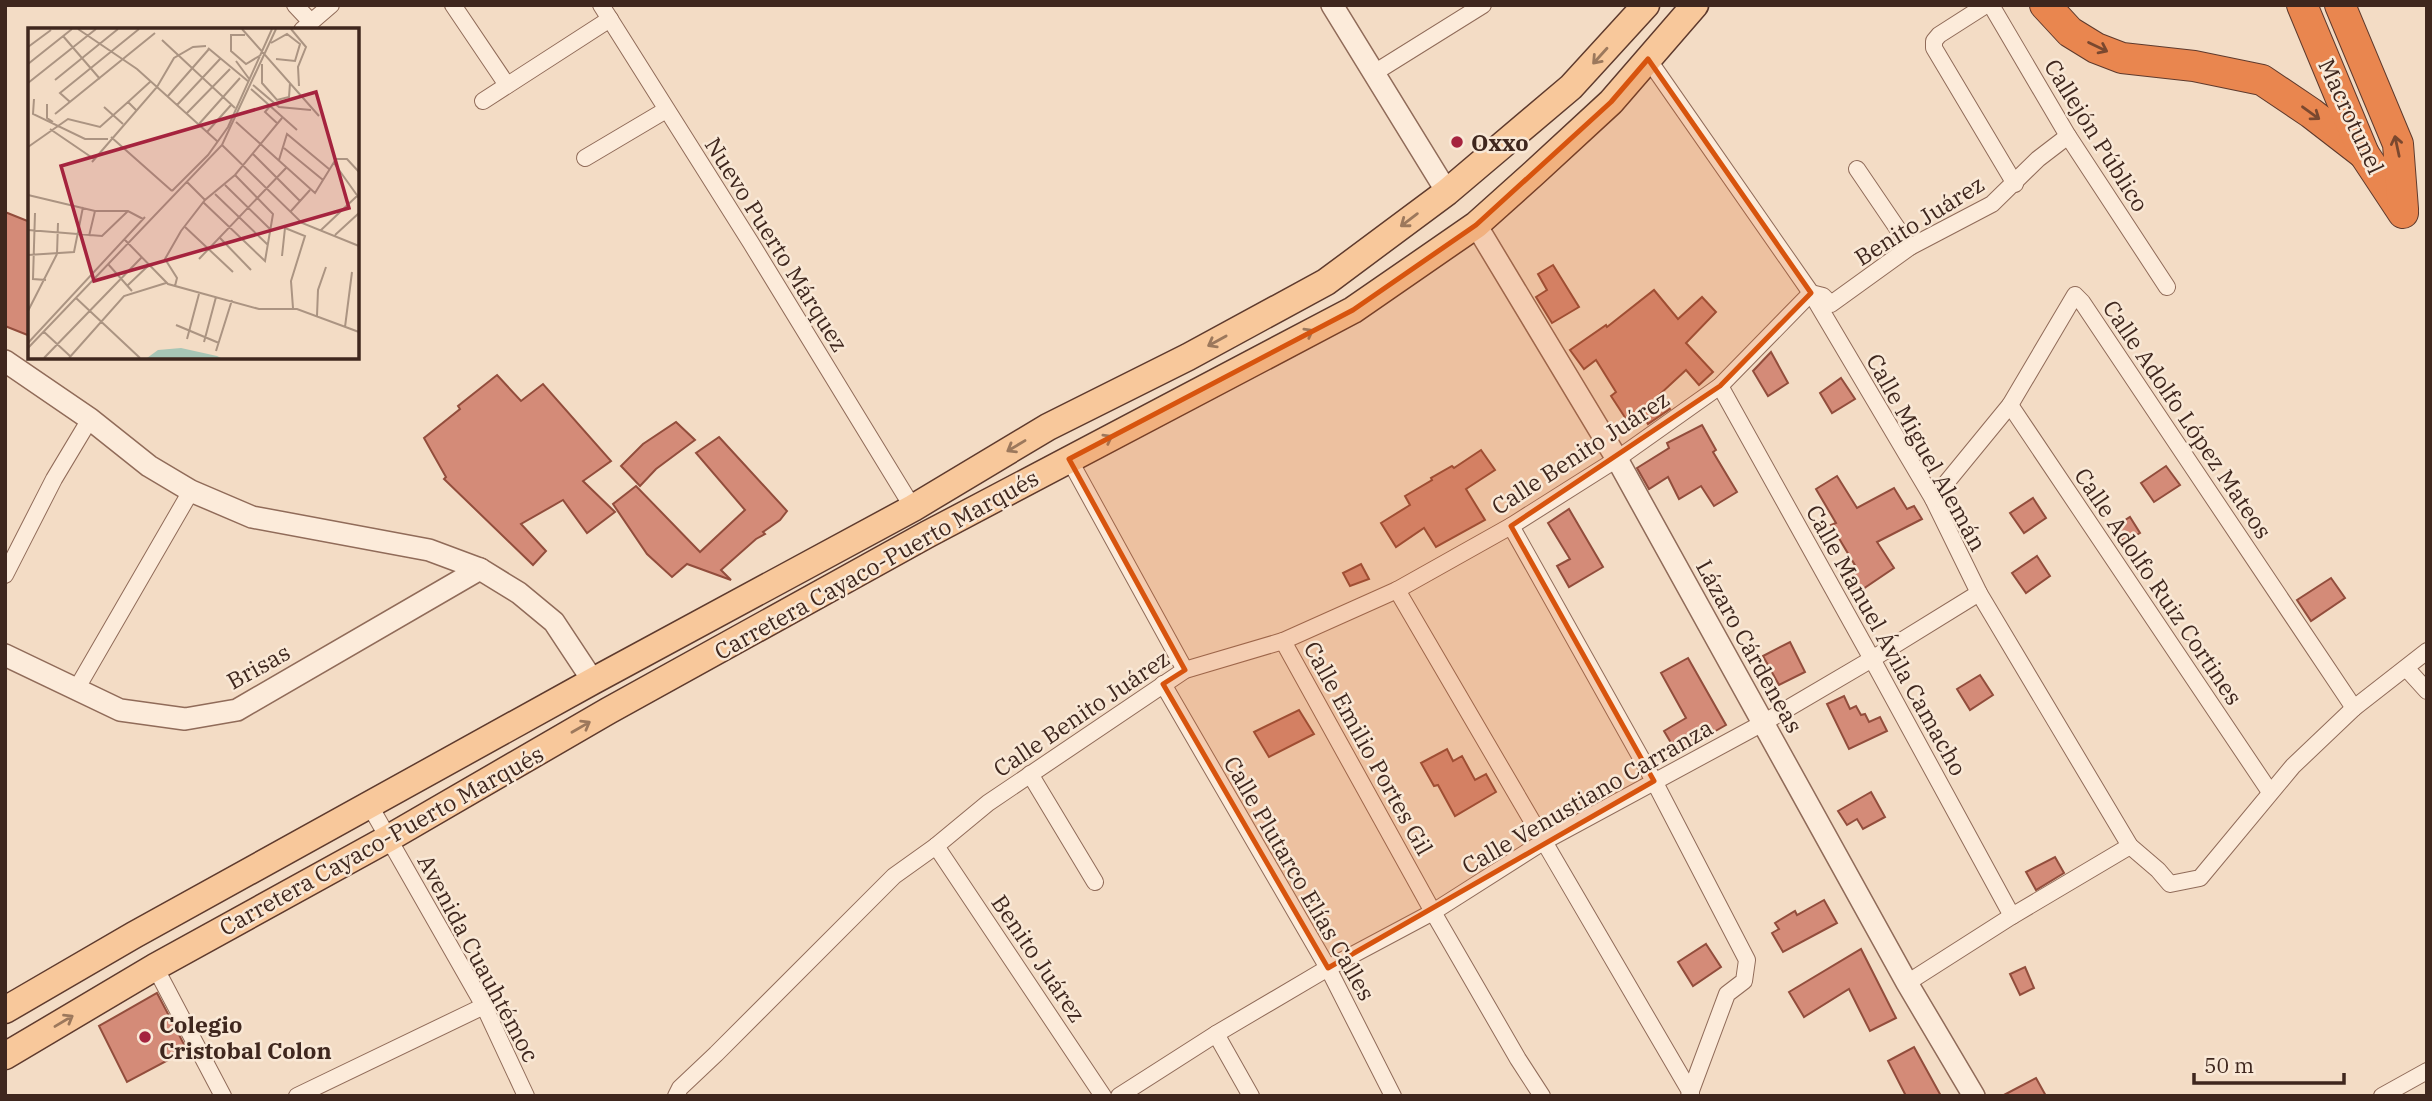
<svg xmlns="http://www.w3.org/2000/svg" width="2432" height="1101" font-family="'IBM Plex Serif',serif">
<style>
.building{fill:#d48b78;stroke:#924d3c;stroke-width:2}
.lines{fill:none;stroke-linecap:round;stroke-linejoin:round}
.minor-casing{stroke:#906b59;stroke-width:18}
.tertiary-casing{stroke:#906b59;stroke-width:24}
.primary-casing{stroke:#5e3a2d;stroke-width:29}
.motorway-casing{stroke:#5e3a2d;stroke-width:32}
.minor{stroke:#fcebda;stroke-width:16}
.tertiary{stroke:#fcebda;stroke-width:21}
.primary{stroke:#f8c89b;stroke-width:26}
.motorway{stroke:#e9864f;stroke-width:30}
.oneway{stroke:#7a482f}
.oneway2{stroke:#9c785c}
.marked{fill:#d7540e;fill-opacity:0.2;stroke:#d7540e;stroke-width:5;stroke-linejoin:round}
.poi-dot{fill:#a5233e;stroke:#f9e8d6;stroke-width:2.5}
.labels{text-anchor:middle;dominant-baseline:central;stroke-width:5;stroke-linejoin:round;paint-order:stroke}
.street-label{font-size:23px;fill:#3f271e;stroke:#f9e8d6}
.poi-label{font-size:23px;font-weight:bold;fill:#3f271e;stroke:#f9e8d6;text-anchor:start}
.inset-road{fill:none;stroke:#ab9482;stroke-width:2}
.view{fill:#a5233e;fill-opacity:0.15;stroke:#a5233e;stroke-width:3.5}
.inset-edge{fill:none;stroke:#3f271e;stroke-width:3.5}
</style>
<rect width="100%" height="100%" fill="#f3dcc5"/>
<g class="building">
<polygon points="5,212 30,222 30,336 5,326"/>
<polygon points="1553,265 1579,307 1552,323 1536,297 1547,290 1538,274"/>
<polygon points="1654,290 1678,319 1702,297 1716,312 1686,343 1713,372 1699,385 1686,370 1659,395 1670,409 1648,424 1642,414 1628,422 1611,396 1616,392 1596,360 1584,369 1570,350 1606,325 1607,327"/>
<polygon points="1771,352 1788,383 1768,396 1753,371"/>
<polygon points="497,375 521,401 543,384 611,461 583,481 615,512 587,533 563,500 521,524 546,551 533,565 444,479 446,477 424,438 460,409 458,406"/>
<polygon points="1841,378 1855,399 1832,413 1820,393"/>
<polygon points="676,422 695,440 656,469 640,486 621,466 643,444"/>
<polygon points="1702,425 1716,450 1713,452 1737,492 1714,506 1701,486 1679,499 1668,477 1649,489 1637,468 1669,448 1667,443"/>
<polygon points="719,437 787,511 780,520 763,532 765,534 756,539 721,570 731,580 687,564 672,577 647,554 613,504 636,486 700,552 745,510 696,453"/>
<polygon points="1481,450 1495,470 1466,489 1485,520 1436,547 1424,528 1396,547 1381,523 1410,505 1405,496 1432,480 1431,478 1452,466 1454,468"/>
<polygon points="2166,466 2180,485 2154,502 2141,483"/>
<polygon points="1837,476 1857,508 1894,488 1907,509 1914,506 1922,519 1877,542 1894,568 1854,595 1842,575 1856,567 1831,525 1836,523 1816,489"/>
<polygon points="2033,498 2046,518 2024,533 2010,513"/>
<polygon points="1569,509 1603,567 1569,587 1557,566 1570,559 1548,523"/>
<polygon points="2130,517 2140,533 2124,542 2114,527"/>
<polygon points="2037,556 2050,576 2026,593 2012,573"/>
<polygon points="1361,564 1369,579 1350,586 1343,573"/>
<polygon points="2331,578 2345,598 2311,621 2297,600"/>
<polygon points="1790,642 1805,672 1779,685 1763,656"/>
<polygon points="1688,658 1726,725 1677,753 1664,731 1686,718 1661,673"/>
<polygon points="1980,675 1993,695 1970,710 1957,689"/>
<polygon points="1844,696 1850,709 1856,706 1861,715 1865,714 1869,722 1880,717 1887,731 1849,749 1827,704"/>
<polygon points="1299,710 1314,734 1269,757 1254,732"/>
<polygon points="1447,749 1453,761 1462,756 1475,780 1486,774 1496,792 1455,816 1438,785 1434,786 1421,763"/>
<polygon points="1871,792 1885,817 1863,829 1857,819 1847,825 1838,811"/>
<polygon points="2055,857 2064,873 2036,890 2026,872"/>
<polygon points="1824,900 1837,923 1783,952 1772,933 1779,929 1775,923 1795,911 1797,915"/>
<polygon points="1706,944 1721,967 1693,986 1678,962"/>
<polygon points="1861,949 1896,1018 1870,1031 1849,989 1804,1017 1789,992"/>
<polygon points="2025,967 2034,988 2020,995 2010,974"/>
<polygon points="157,993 187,1050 127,1082 99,1026"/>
<polygon points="1914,1047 1941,1096 1906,1096 1888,1061"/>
<polygon points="2036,1078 2046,1096 2002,1096"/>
</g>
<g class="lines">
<defs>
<g id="minor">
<polyline points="295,5 311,22"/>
<polyline points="453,5 507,85"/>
<polyline points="601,5 751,243 913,508"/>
<polyline points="1986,5 1939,35 1934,41 1934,48 2015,184"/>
<polyline points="1991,5 2068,136 2167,287"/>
<polyline points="302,30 331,5"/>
<polyline points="1648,59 1811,293 1933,499 1979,593 2130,846 2158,870 2170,884 2200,878 2293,766 2354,708 2427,651"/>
<polyline points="1374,73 1483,5"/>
<polyline points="483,101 610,19"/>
<polyline points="585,158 666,110"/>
<polyline points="1857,169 1910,247"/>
<polyline points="1720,386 1872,659 2012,916"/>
<polyline points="2010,405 2270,792"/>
<polyline points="1069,459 1185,670"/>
<polyline points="1933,499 2010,405 2075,295 2082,302 2354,708"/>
<polyline points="1511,526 1654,781 1747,960 1744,981 1727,994 1689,1096"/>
<polyline points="5,575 54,479 90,419"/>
<polyline points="1397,590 1691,1093"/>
<polyline points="1283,641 1433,912 1518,1059 1542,1096"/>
<polyline points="2407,669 2427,691"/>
<polyline points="1163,684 1328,968 1393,1096"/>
<polyline points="77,688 191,491"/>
<polyline points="1030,774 1095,882"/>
<polyline points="370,806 484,1006 526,1096"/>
<polyline points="936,846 1103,1096"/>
<polyline points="155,967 223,1096"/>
<polyline points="1907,983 2012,916 2130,846"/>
<polyline points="1216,1034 1251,1096"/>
<polyline points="297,1096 484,1006"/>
<polyline points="676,1096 680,1088 716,1054 894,876 936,846 988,803 1185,670 1283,641 1397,590 1511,526 1617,459 1720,386 1811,293 1823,296 1831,304 1910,247 1992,204 2038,159 2068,136"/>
<polyline points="1119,1096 1216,1034 1328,968 1433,912 1543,842 1763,723 1872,659 1979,593"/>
<polyline points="2382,1096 2427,1071"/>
</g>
<g id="tertiary">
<polyline points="1332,5 1447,192"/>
<polyline points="1476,225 1617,459 1907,983 1974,1096"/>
<polyline points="5,361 90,419 149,466 191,491 252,517 429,550 480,569 519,593 554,622 593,681"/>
<polyline points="5,655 120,710 185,719 237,710 480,569"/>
</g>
<g id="primary">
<polyline points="5,1010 134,935 593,681 913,508 1048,427 1188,357 1326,282 1447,192 1571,87 1646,5"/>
<polyline points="5,1056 155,967 389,838 608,711 928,534 1353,310 1476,225 1534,173 1611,102 1695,5"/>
</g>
<g id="motorway">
<polyline points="2045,5 2070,32 2096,48 2122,58 2194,66 2262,80 2311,113 2364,154"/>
<polyline points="2302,5 2364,154 2403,213"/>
<polyline points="2340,5 2398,144 2403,209"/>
</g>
</defs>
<use href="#minor" class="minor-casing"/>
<use href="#tertiary" class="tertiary-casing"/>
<use href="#primary" class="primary-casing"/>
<use href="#motorway" class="motorway-casing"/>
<use href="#minor" class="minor"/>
<use href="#tertiary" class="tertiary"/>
<use href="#primary" class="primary"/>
<use href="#motorway" class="motorway"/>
</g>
<defs><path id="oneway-shaft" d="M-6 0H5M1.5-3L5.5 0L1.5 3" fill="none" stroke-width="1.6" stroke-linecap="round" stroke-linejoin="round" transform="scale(1.75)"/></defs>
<g class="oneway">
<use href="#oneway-shaft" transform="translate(2098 47) rotate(26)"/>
<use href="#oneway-shaft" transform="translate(2311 113) rotate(36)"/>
<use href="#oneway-shaft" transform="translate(2397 146) rotate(-102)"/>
</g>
<g class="oneway2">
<use href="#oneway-shaft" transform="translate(1600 56) rotate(132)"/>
<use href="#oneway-shaft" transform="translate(1409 220) rotate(143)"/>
<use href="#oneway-shaft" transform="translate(1304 335) rotate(-28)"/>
<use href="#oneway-shaft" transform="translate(1217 341) rotate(151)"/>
<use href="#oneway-shaft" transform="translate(1103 441) rotate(-28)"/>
<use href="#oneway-shaft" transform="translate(1016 446) rotate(149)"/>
<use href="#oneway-shaft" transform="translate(581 727) rotate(-30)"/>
<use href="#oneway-shaft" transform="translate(64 1021) rotate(-31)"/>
</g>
<path class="marked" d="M 1648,59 L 1811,293 L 1720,386 L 1511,526 L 1654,781 L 1328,968 L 1163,684 L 1185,670 L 1069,459 L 1353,310 L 1476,225 L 1611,102 Z"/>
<g class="poi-dot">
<circle cx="1457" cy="142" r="7"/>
<circle cx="145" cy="1037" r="7"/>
</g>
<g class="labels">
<g class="street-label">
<text transform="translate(2352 116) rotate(65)">Macrotunel</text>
<text transform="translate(2097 135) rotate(58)">Callejón Público</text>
<text transform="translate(1919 220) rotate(-32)">Benito Juárez</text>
<text transform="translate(777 244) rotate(58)">Nuevo Puerto Márquez</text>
<text transform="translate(2188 419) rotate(56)">Calle Adolfo López Mateos</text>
<text transform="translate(1580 452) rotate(-33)">Calle Benito Juárez</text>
<text transform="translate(1927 452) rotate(61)">Calle Miguel Alemán</text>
<text transform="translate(876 564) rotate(-29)">Carretera Cayaco-Puerto Marqués</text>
<text transform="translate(2159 586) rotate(56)">Calle Adolfo Ruiz Cortines</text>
<text transform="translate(1887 640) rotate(61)">Calle Manuel Ávila Camacho</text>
<text transform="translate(1750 646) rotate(61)">Lázaro Cárdeneas</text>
<text transform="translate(258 666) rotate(-29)">Brisas</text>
<text transform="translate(1081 713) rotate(-34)">Calle Benito Juárez</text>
<text transform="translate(1369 748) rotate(61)">Calle Emilio Portes Gil</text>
<text transform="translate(1587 796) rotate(-30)">Calle Venustiano Carranza</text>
<text transform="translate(381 840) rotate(-29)">Carretera Cayaco-Puerto Marqués</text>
<text transform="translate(1300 878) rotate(60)">Calle Plutarco Elías Calles</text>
<text transform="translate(479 958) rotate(62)">Avenida Cuauhtémoc</text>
<text transform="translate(1039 958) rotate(56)">Benito Juárez</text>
</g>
<g class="poi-label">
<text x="1471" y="142">Oxxo</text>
<text x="159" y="1024">Colegio<tspan x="159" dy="26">Cristobal Colon</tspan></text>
</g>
</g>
<g transform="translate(28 28)">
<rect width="331" height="331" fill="#f3dcc5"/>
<path d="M 153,320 L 189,328 L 193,330 L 119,330 L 130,322 Z" fill="#a7c6b6"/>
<path class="inset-road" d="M 50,1 L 109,41 L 189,113M 214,1 L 291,88M 263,1 L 278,19 L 270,39 L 271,58M 217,7 L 203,7 L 203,23 L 218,36 L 233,27M 35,8 L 72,51M 134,12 L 207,80M 243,15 L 259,6 L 272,16 L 267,33 L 248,31M 0,19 L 23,2M 180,20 L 221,54M 208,33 L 222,52M 0,36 L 44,1M 234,36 L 234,55 L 249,72 L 261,69 L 262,55M 27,52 L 90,1M 0,55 L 68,1M 225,57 L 251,79 L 283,82M 223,61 L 269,102M 140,68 L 181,21M 6,71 L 5,86 L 57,111 L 80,111M 42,74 L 32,65 L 111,1M 19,76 L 19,90 L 25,94M 149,77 L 192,31M 242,78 L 237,84 L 250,96M 76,79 L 95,96M 108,82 L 100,74 L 123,53M 159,85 L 202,41M 27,86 L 127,5M 208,94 L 287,165 L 308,131 L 319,131 L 331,144M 171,96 L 212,50M 22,101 L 66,131M 179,104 L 203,77M 83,109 L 144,163M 194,117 L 274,195 L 331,218M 0,119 L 40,91 L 72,99 L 100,74M 256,120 L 295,152M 225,126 L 272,173M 251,132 L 259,106 L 301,141M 64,134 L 129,59 L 146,30 L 165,19 L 178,18M 306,135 L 331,170M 159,154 L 177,172M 197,157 L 243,202M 144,163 L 180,127 L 200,99 L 244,1M 187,166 L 240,217M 0,167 L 67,183 L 100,183 L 115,191M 175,174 L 237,233 L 245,186 L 207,147M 263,183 L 282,162M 7,185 L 5,251 L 18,252M 156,198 L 205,244M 0,202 L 74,208 L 100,183M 292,203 L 329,168M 307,207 L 331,185M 61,208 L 67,183M 192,210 L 223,242M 96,211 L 140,256 L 231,281 L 269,281 L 331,304M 0,227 L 46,224 L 55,179M 254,228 L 257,200 L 277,208 L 263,253 L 265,280M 171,231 L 258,140M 80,236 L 104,263M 100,257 L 121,237M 147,258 L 149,250 L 137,231 L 153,203 L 177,172 L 207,147 L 254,90M 48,270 L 112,330M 0,283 L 29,226 L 30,195M 289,288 L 290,262 L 298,239M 148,297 L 191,315M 317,299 L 324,244M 15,303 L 42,328M 159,311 L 171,266M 176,314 L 188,269M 0,315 L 117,189M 0,320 L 194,117 L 248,1M 188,323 L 204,272M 16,330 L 114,229M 41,330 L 96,268 L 138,255"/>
<path class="view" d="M 288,64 L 321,180 L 66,253 L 33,138 Z"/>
<rect width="331" height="331" class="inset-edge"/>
</g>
<rect width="2432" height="1101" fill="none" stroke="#3f271e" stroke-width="14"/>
<path d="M2194 1073v10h150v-10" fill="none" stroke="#3f271e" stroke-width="3.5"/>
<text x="2204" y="1073" font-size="21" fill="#3f271e" stroke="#f9e8d6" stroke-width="5" paint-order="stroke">50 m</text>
</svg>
